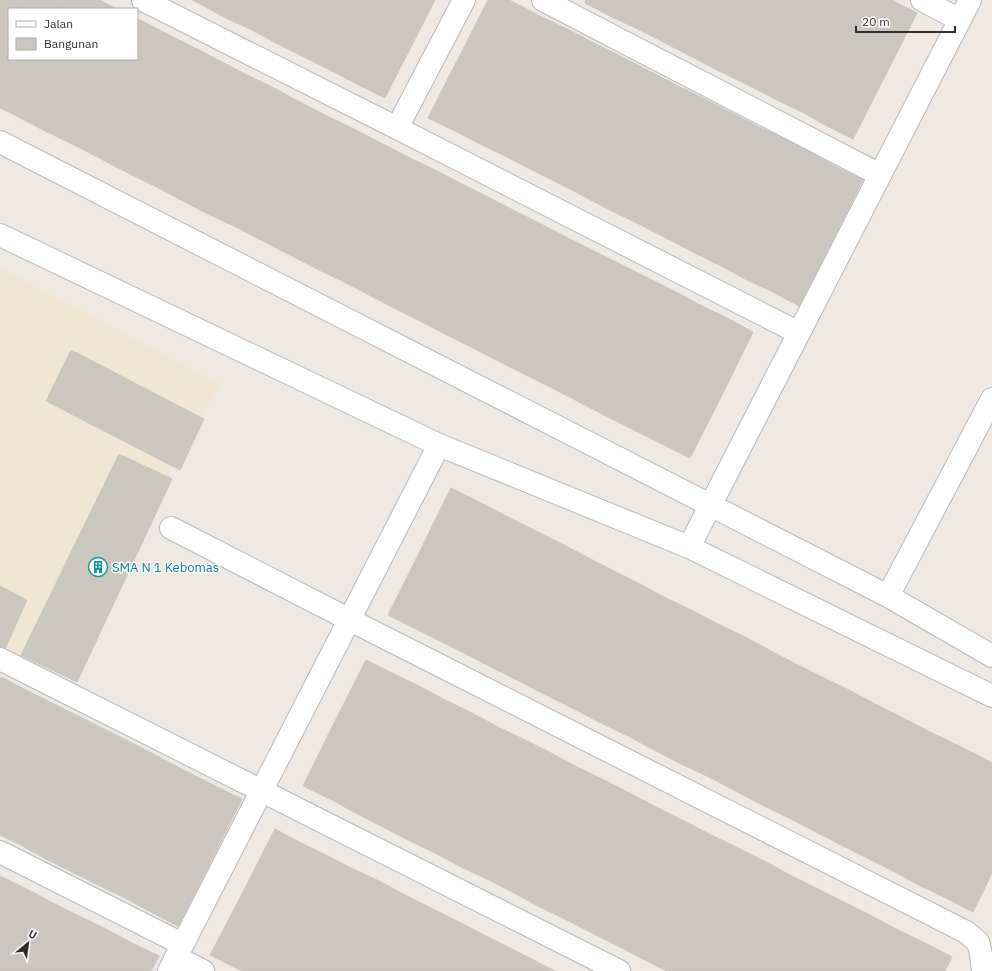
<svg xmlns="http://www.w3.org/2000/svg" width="992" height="971" font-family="'IBM Plex Sans',sans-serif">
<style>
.education{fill:#f0e6d1}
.building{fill:#cbc7bf;stroke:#cbc5ba}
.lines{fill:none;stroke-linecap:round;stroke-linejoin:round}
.minor-casing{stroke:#b4b7c1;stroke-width:24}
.minor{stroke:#fff;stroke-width:22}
.labels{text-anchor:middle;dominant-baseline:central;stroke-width:3;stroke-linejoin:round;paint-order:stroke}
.culture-label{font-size:13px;fill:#0d838f;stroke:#fff;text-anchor:start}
</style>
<rect width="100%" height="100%" fill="#efe9e1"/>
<polygon class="education" points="0,268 220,384 50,684 0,659"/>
<g class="building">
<polygon points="0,0 24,0 20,9 9,9 9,30 7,34 0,31"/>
<polygon points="24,0 66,0 61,9 20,9"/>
<polygon points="66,0 100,0 107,4 105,9 61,9"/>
<polygon points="192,0 202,0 200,4"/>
<polygon points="202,0 235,0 226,18 200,4"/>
<polygon points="235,0 267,0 252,30 226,18"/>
<polygon points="267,0 299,0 278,44 252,30"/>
<polygon points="299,0 333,0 304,57 278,44"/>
<polygon points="333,0 343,0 361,9 330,70 304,57"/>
<polygon points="343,0 366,0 361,9"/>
<polygon points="366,0 401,0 389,23 361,9"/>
<polygon points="401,0 435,0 416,37 389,23"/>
<polygon points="488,0 509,0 521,6 488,71 459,57"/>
<polygon points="586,0 621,0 612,17 585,3"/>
<polygon points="621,0 655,0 640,30 612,17"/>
<polygon points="655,0 690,0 667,44 640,30"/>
<polygon points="690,0 724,0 694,58 667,44"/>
<polygon points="724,0 731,0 750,10 719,71 694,58"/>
<polygon points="731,0 755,0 750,10"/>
<polygon points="755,0 792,0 779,25 750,10"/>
<polygon points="792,0 828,0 808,39 779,25"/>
<polygon points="828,0 859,0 833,52 808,39"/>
<polygon points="859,0 891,0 858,65 833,52"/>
<polygon points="891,0 917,13 884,78 858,65"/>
<polygon points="107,4 118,9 105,9"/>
<polygon points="521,6 544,18 511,83 488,71"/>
<polygon points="361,9 389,23 359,85 330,70"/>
<polygon points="750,10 779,25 748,85 719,71"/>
<polygon points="544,18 569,30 536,95 511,83"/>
<polygon points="137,19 142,21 137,32"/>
<polygon points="142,21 169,35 136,100 109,86 123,59 137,59 137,32"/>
<polygon points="389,23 416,37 385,98 359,85"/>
<polygon points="779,25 808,39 777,100 748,85"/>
<polygon points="569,30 596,44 563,109 536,95"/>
<polygon points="0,31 7,34 0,48"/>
<polygon points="7,34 9,36 9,59 36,59 9,112 0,108 0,48"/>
<polygon points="169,35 197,49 164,114 136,100"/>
<polygon points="808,39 833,52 802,112 777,100"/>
<polygon points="596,44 624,58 591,123 563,109"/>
<polygon points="197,49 220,61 187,126 164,114"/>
<polygon points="833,52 858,65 827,126 802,112"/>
<polygon points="459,57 488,71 457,132 428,118"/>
<polygon points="624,58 651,72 618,137 591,123"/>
<polygon points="36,59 56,59 75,69 43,130 9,112"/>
<polygon points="56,59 79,59 75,69"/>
<polygon points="79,59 123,59 109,86 75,69"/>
<polygon points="220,61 245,74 212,139 187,126"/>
<polygon points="858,65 884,78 853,139 827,126"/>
<polygon points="75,69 109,86 78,147 43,130"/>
<polygon points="488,71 511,83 480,144 457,132"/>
<polygon points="651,72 678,86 645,151 618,137"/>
<polygon points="245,74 272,87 239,153 212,139"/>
<polygon points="511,83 536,95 505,156 480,144"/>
<polygon points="109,86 136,100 105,161 78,147"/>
<polygon points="678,86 703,98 670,164 645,151"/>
<polygon points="272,87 300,102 267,167 239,153"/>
<polygon points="536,95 563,109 532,170 505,156"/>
<polygon points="703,98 732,113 699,178 670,164"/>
<polygon points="136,100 164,114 134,176 105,161"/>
<polygon points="300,102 327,116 294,181 267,167"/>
<polygon points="563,109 591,123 560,184 532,170"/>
<polygon points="732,113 761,128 728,193 699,178"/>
<polygon points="164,114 187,126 157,187 134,176"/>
<polygon points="327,116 354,129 321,194 294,181"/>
<polygon points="591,123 618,137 587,198 560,184"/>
<polygon points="187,126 212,139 181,200 157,187"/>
<polygon points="761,128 786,140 753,205 728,193"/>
<polygon points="354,129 379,142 346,207 321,194"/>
<polygon points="618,137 645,151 614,212 587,198"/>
<polygon points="212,139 239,153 208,214 181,200"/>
<polygon points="786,140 811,153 778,219 753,205"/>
<polygon points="379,142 408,157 375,222 346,207"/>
<polygon points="645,151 670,164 639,224 614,212"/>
<polygon points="239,153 267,167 236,227 208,214"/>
<polygon points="811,153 836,167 803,232 778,219"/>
<polygon points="408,157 437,171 404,236 375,222"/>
<polygon points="670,164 699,178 668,239 639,224"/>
<polygon points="267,167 294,181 263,241 236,227"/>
<polygon points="836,167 863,180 830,245 803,232"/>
<polygon points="437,171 462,184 429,249 404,236"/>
<polygon points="699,178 728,193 697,254 668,239"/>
<polygon points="294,181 321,194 290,255 263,241"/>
<polygon points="462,184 488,197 454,262 429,249"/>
<polygon points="728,193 753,205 721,266 697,254"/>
<polygon points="321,194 346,207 315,268 290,255"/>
<polygon points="488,197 513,210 480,275 454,262"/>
<polygon points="753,205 778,219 747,280 721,266"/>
<polygon points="346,207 375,222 344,282 315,268"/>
<polygon points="513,210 539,223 506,288 480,275"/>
<polygon points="778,219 803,232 773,292 747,280"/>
<polygon points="375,222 404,236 373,297 344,282"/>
<polygon points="539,223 568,238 535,303 506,288"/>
<polygon points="803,232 830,245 799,306 773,292"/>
<polygon points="404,236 429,249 398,310 373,297"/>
<polygon points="568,238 594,251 561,316 535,303"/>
<polygon points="429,249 454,262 424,323 398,310"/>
<polygon points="594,251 620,264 587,329 561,316"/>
<polygon points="454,262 480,275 449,336 424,323"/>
<polygon points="620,264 646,277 613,342 587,329"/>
<polygon points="480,275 506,288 475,349 449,336"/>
<polygon points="646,277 672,290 639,355 613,342"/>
<polygon points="506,288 535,303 504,364 475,349"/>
<polygon points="672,290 698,304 665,369 639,355"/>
<polygon points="535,303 561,316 530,377 504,364"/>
<polygon points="698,304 727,318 694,383 665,369"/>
<polygon points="561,316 587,329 556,390 530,377"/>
<polygon points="727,318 753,332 721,397 694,383"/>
<polygon points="587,329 613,342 581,403 556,390"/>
<polygon points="613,342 639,355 608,417 581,403"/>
<polygon points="71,350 204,419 180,470 46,401"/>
<polygon points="639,355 665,369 634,430 608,417"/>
<polygon points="665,369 694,383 662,444 634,430"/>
<polygon points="694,383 721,397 690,458 662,444"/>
<polygon points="119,454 172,479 77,682 21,655"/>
<polygon points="451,488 481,503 447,568 419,553"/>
<polygon points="481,503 504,515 471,580 447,568"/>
<polygon points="504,515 528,527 495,592 471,580"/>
<polygon points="528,527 556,541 523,606 495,592"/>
<polygon points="556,541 583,555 550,620 523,606"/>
<polygon points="419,553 447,568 416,629 388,615"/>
<polygon points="583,555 610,569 577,634 550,620"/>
<polygon points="447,568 471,580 440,641 416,629"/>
<polygon points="610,569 638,583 605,648 577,634"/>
<polygon points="471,580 495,592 464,653 440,641"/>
<polygon points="638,583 662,596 630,660 605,648"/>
<polygon points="0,586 27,600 5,649 0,646"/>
<polygon points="495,592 523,606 491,667 464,653"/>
<polygon points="662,596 691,610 658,675 630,660"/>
<polygon points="523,606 550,620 519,681 491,667"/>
<polygon points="691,610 720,625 687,690 658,675"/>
<polygon points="550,620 577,634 546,695 519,681"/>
<polygon points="720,625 745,637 712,702 687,690"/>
<polygon points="577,634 605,648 574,709 546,695"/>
<polygon points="745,637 771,651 738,715 712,702"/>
<polygon points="605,648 630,660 599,722 574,709"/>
<polygon points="771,651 796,664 763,728 738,715"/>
<polygon points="366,660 396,675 363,739 333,725"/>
<polygon points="630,660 658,675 628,736 599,722"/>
<polygon points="796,664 822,677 789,742 763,728"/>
<polygon points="396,675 419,686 386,751 363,739"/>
<polygon points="658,675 687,690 656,751 628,736"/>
<polygon points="1,677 28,691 0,745 0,680"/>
<polygon points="822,677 851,691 818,756 789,742"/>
<polygon points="419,686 443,699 410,764 386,751"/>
<polygon points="687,690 712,702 681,764 656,751"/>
<polygon points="28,691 56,705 23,770 0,758 0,745"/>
<polygon points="851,691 877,705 844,770 818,756"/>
<polygon points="443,699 470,712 438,778 410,764"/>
<polygon points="712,702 738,715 707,776 681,764"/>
<polygon points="56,705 82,718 49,784 23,770"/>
<polygon points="877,705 903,718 870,783 844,770"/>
<polygon points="470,712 498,727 465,792 438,778"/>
<polygon points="738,715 763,728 732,789 707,776"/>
<polygon points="82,718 108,731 75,796 49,784"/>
<polygon points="903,718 928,731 895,796 870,783"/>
<polygon points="333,725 363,739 332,800 303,786"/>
<polygon points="498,727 525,740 492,805 465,792"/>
<polygon points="763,728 789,742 758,803 732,789"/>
<polygon points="108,731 134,744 101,809 75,796"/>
<polygon points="928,731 955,744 922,809 895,796"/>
<polygon points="363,739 386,751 354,812 332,800"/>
<polygon points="525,740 553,754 520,819 492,805"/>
<polygon points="789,742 818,756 787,817 758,803"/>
<polygon points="134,744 161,758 127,823 101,809"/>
<polygon points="955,744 981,757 948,823 922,809"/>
<polygon points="386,751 410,764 379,825 354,812"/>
<polygon points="553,754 577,767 545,832 520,819"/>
<polygon points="818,756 844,770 814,831 787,817"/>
<polygon points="981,757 992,763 992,806 977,837 948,823"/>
<polygon points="0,758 23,770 0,816"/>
<polygon points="161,758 186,771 153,836 127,823"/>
<polygon points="410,764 438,778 406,839 379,825"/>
<polygon points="577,767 606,781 573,847 545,832"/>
<polygon points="23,770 49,784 19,844 0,835 0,816"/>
<polygon points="844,770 870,783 839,844 814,831"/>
<polygon points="186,771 215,786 182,851 153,836"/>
<polygon points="438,778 465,792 435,853 406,839"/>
<polygon points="606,781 635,796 602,861 573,847"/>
<polygon points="870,783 895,796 865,857 839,844"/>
<polygon points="49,784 75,796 44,858 19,844"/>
<polygon points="215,786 242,799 209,865 182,851"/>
<polygon points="465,792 492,805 461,867 435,853"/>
<polygon points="75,796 101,809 70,871 44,858"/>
<polygon points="635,796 660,809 627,874 602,861"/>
<polygon points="895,796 922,809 891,870 865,857"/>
<polygon points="492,805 520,819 489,880 461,867"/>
<polygon points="992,806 992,845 977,837"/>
<polygon points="101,809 127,823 96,884 70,871"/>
<polygon points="660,809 686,822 653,887 627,874"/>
<polygon points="922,809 948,823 917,884 891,870"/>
<polygon points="520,819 545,832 514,893 489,880"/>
<polygon points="686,822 711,835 678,899 653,887"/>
<polygon points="127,823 153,836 123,897 96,884"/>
<polygon points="948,823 977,837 946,898 917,884"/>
<polygon points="275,829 303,844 270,909 242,894"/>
<polygon points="545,832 573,847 542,908 514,893"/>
<polygon points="711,835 738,848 705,913 678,899"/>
<polygon points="153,836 182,851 151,912 123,897"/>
<polygon points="977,837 992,845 992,873 973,912 946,898"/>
<polygon points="303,844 326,855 293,920 270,909"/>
<polygon points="573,847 602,861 571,922 542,908"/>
<polygon points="738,848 766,862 733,928 705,913"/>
<polygon points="182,851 209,865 178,926 151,912"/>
<polygon points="326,855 351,868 318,933 293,920"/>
<polygon points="602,861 627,874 596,935 571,922"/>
<polygon points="766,862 792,876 759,941 733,928"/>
<polygon points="351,868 379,881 345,946 318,933"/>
<polygon points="627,874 653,887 622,948 596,935"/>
<polygon points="0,876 25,888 0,938"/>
<polygon points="792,876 818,889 785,954 759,941"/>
<polygon points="379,881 407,896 374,961 345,946"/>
<polygon points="653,887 678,899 647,961 622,948"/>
<polygon points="25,888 51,902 18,967 0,958 0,938"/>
<polygon points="818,889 844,902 811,967 785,954"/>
<polygon points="242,894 270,909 240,970 210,955"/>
<polygon points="407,896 433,909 402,971 394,971 374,961"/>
<polygon points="678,899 705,913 675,971 667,971 647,961"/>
<polygon points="51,902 77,915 49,971 27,971 18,967"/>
<polygon points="844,902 870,915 842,971 819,971 811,967"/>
<polygon points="270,909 293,920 268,971 242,971 240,970"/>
<polygon points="433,909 461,923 436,971 402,971"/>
<polygon points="705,913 733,928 711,971 675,971"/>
<polygon points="77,915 104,928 82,971 49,971"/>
<polygon points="870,915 896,929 875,971 842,971"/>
<polygon points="293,920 318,933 299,971 268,971"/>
<polygon points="461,923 486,936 468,971 436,971"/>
<polygon points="104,928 132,943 118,971 82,971"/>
<polygon points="733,928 759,941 744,971 711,971"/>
<polygon points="896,929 925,943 910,971 875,971"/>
<polygon points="318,933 345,946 333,971 299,971"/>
<polygon points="486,936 514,950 504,971 468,971"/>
<polygon points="759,941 785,954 776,971 744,971"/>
<polygon points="132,943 159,956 151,971 118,971"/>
<polygon points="925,943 952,957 945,971 910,971"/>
<polygon points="345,946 374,961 368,971 333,971"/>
<polygon points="514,950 543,965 540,971 504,971"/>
<polygon points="785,954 811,967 809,971 776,971"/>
<polygon points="0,958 18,967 16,971 0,971"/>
<polygon points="374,961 394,971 368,971"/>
<polygon points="543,965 555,971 540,971"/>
<polygon points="18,967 27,971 16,971"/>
<polygon points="811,967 819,971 809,971"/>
</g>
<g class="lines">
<defs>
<g id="minor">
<polyline points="143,0 397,128 799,333"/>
<polyline points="543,0 880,175"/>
<polyline points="922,0 960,20"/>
<polyline points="397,128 464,0"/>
<polyline points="0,142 888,596 992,656"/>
<polyline points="0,235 439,445 689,547 992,696"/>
<polyline points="171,528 350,620 966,932 978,942 981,954 983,971"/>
<polyline points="689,547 970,0"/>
<polyline points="888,596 992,399"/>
<polyline points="0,659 619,971"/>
<polyline points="0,852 182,944"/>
<polyline points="176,957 203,971"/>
<polyline points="169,971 439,445"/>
</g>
</defs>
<use href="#minor" class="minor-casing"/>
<use href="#minor" class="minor"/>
</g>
<defs>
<symbol id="building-ring" viewBox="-11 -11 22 22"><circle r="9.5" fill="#fff" stroke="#0f9aa8" stroke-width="1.5"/><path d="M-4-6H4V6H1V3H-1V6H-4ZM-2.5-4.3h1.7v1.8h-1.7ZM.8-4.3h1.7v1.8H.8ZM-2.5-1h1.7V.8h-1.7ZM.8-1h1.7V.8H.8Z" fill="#0f9aa8"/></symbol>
</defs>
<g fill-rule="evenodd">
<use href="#building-ring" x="87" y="556" width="22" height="22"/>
</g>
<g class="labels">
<g class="culture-label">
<text x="112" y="567">SMA N 1 Kebomas</text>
</g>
</g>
<rect x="8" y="8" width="130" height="52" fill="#ffffff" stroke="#ababab"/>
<rect x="16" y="21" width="20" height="6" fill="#ffffff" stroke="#ababab"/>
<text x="44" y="28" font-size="12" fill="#2e2e2e">Jalan</text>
<rect x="16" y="38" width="20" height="12" fill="#cbc7bf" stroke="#ababab"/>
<text x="44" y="48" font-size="12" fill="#2e2e2e">Bangunan</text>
<g transform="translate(28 943) rotate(29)" stroke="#ffffff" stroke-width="3" paint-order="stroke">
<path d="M0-3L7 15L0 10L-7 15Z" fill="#2e2e2e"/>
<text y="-6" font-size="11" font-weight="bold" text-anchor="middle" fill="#2e2e2e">U</text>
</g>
<path d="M856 26v6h99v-6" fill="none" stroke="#2e2e2e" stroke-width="2"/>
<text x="862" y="26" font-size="12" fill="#2e2e2e" stroke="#ffffff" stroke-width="3" paint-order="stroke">20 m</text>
</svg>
